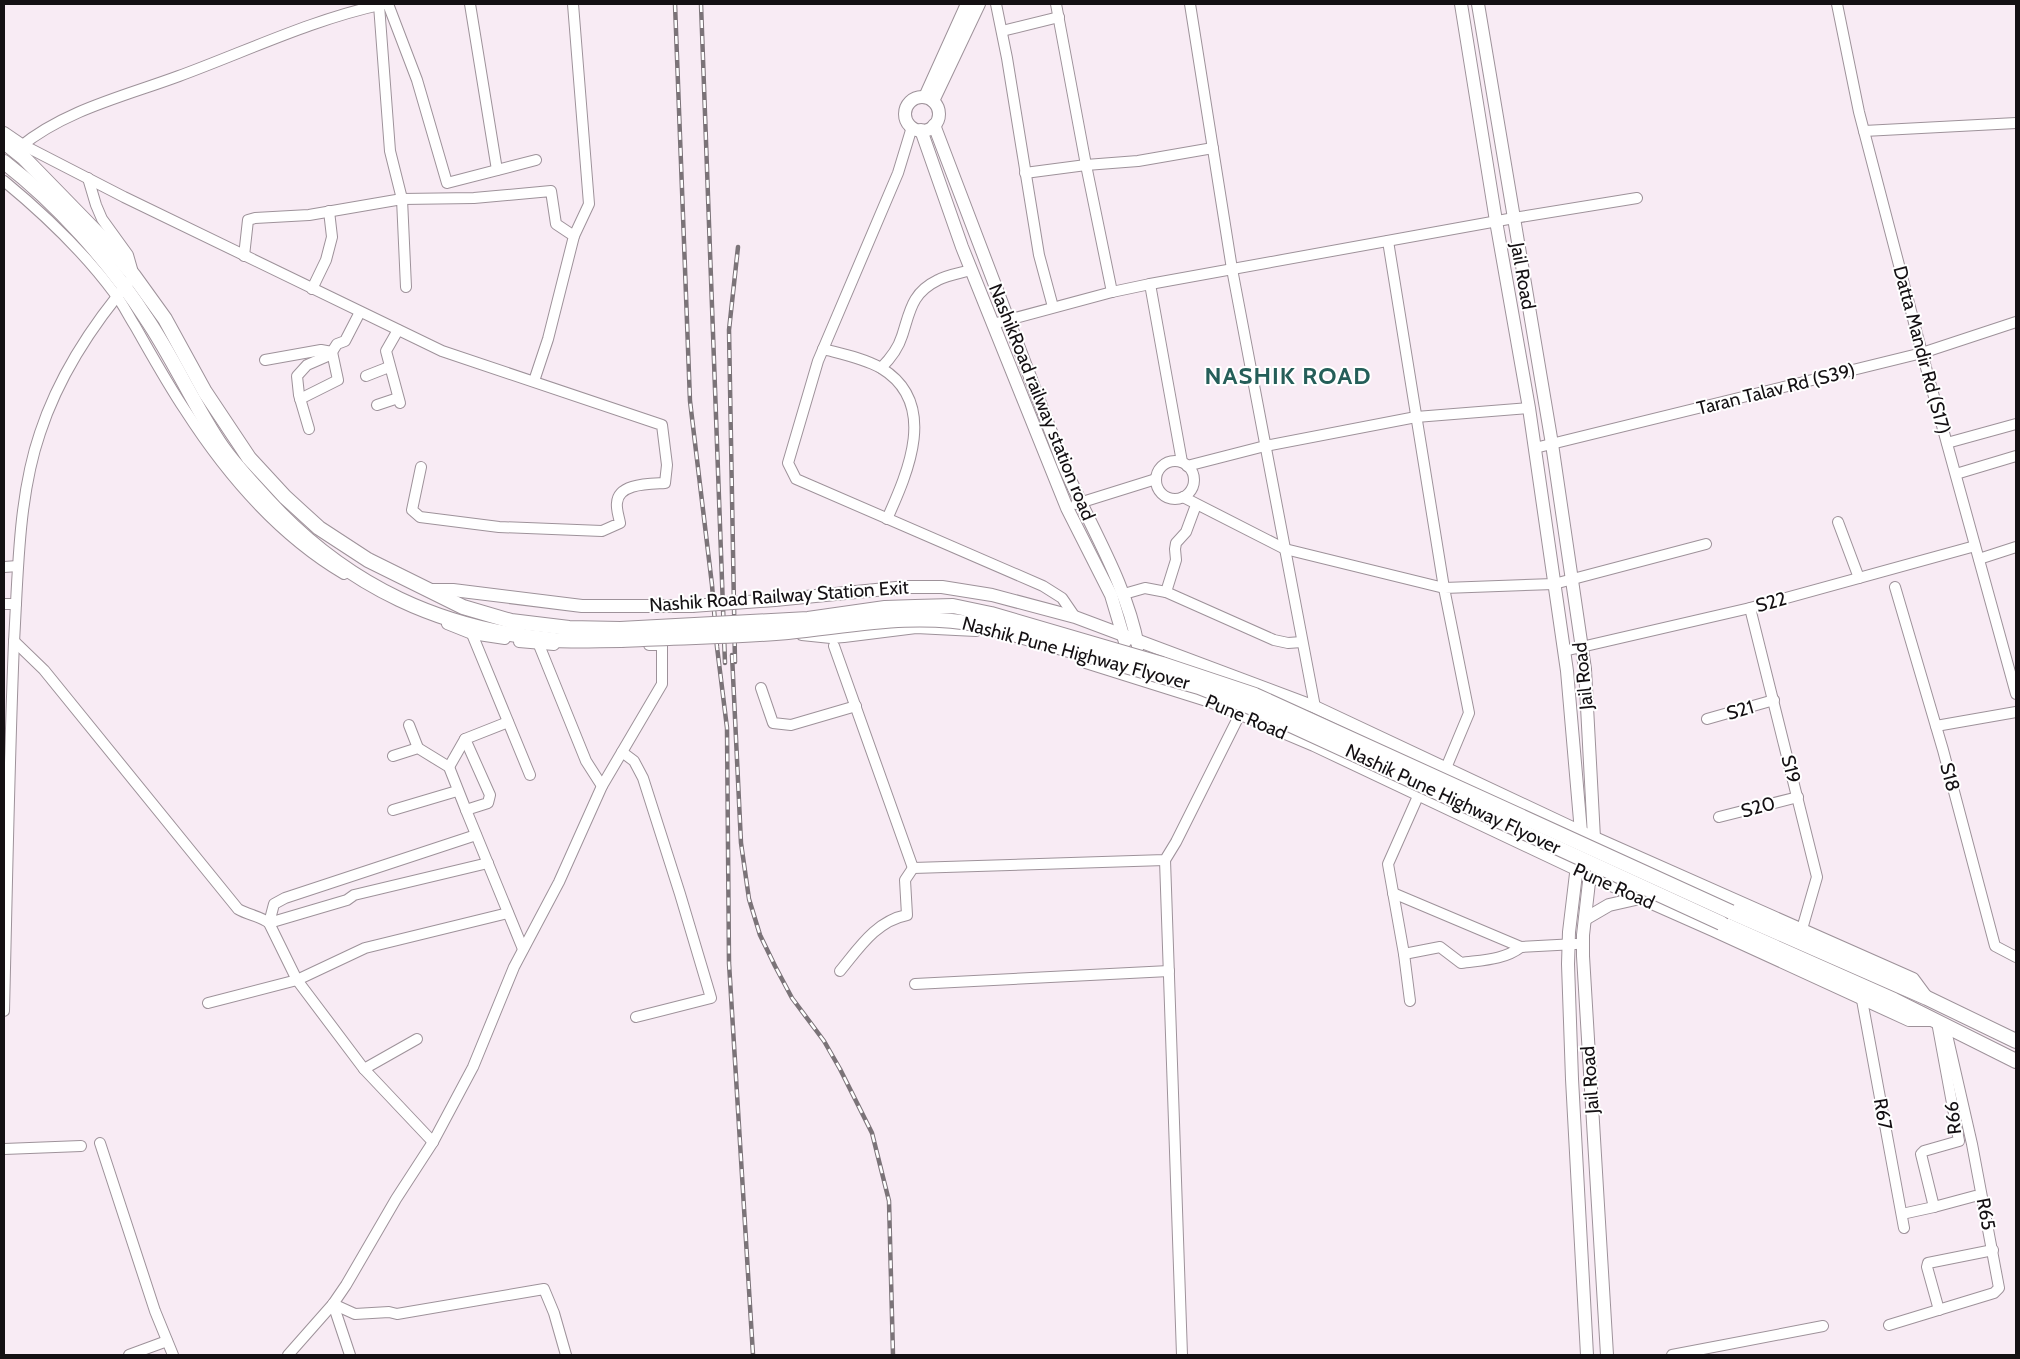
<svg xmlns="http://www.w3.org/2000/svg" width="2020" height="1359" font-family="Cabin,sans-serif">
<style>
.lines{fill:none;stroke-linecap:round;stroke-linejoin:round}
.minor-casing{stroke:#9e929a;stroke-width:12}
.major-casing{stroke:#9e929a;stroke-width:14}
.highway-casing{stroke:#9e929a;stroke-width:16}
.minor{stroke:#fff;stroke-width:10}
.major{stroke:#fff;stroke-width:12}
.highway{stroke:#fff;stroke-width:14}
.rail-casing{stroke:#7b7378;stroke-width:4.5}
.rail{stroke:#fff;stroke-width:2.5;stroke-dasharray:8;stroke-linecap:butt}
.major-bridge-casing{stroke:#9e929a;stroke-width:14;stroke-linecap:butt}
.highway-bridge-casing{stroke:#9e929a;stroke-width:16;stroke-linecap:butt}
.major-bridge{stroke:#fff;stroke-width:12}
.highway-bridge{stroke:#fff;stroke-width:14}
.labels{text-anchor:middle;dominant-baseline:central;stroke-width:4;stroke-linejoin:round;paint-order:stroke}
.street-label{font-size:19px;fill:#141013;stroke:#fff}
.district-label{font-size:24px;font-weight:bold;letter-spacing:1px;fill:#255e59;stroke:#fff}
</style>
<rect width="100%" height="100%" fill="#f8ebf4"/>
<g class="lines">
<defs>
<g id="minor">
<polyline points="388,4 417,80 447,183 536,160"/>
<polyline points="470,4 497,170"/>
<polyline points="573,4 589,204 574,236"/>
<polyline points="996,4 1007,58 1039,255 1053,307"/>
<polyline points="1056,4 1086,165 1112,292"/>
<polyline points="1190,4 1232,269 1315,707"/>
<polyline points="1837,4 1859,112 1922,353 2016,694"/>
<polyline points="379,5 390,151 402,199 474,198 551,191 556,224 574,236 548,339 534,381"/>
<polyline points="1002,31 1059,17"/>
<polyline points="912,127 898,173 818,361 788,463 796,479 1043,586 1062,598 1075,617"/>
<polyline points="1864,131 2016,123"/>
<path d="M 4,132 L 23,145 L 124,197 L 442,351 L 662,425 L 667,465 L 665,483 C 650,484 618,483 617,503 C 616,509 619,517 620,523 L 602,531 L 499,527 L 420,517 L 412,510 L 421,467"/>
<path d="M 20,147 C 65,110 125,96 179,76 C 247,51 313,19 384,4"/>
<polyline points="1025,173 1086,165 1138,161 1213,148"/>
<path d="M 4,181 C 44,214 84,252 115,294 C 123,304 128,315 135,326 C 151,354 167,383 185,410 C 226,474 278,535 344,574"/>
<polyline points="244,256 248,220 255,218 309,215 402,199 406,287"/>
<polyline points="1150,284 1182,462"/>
<polyline points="312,289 326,260 332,237 329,211"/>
<polyline points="993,324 1112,292 1150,284 1514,218 1637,198"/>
<polyline points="398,330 386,351 400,403"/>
<path d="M 823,349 C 842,354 863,358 881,368 C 939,403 908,472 887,519"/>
<polyline points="265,360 321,350 332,352 338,380 300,399"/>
<path d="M 881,368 C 890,359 898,349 902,336 C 910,312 911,293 938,280 C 947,275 960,273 971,270"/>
<polyline points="366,376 389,367"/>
<polyline points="377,405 398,398"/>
<polyline points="309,429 299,395 297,376 307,365 330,355 337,344 345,341 360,312"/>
<polyline points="1947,443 2016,424"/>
<polyline points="1535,448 1922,353 2016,322"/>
<circle cx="1175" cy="480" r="19"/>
<polyline points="1187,466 1265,446 1416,417 1529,408"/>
<polyline points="1956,474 2016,456"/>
<polyline points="1183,497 1285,549 1444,588 1388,241"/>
<polyline points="1076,504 1156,479"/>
<polyline points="1838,522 1859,578"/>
<polyline points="1979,559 2016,547"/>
<polyline points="4,567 18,566"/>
<polyline points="1895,587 1943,750 1995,946 2016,957"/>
<polyline points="1166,592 1176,560 1175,549 1176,543 1186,532 1196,505"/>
<polyline points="1124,594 1145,588 1166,592 1274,640 1288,643 1302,642"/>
<polyline points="4,604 16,604"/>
<polyline points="1750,608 1817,877 1802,929"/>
<polyline points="447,624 472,634 505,639"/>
<polyline points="472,634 530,775"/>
<path d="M 14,641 L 44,670 L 238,909 C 248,915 260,916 269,923 L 297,980 L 364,1069 L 433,1142"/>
<polyline points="519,642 554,645"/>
<polyline points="539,645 586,761 602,786"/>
<polyline points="834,646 913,868 1165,860 1176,842 1240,714"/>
<polyline points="1564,651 1750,608 1975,546"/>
<polyline points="761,688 773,723 791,725 856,706"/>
<polyline points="1707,719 1774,700"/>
<polyline points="508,722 465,739 490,795 488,803 466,810 523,949"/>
<polyline points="409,725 418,748"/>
<polyline points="1936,726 2016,712"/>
<polyline points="622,752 634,761 643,778 680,894 711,998 636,1017"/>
<polyline points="393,756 418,748 449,767 466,810"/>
<polyline points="449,767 465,739"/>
<polyline points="1446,768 1469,713 1444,588 1554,584 1706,544"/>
<polyline points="393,810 457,791"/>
<polyline points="1719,817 1798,797"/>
<polyline points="476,835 285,898 274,904 269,923 347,900 354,895 488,863"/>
<polyline points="1165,860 1182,1355"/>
<polyline points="1393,893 1521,947 1576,944"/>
<path d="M 1404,954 L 1440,947 L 1461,963 C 1482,960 1504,960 1521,947"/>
<path d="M 840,971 C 859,948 876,921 907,915 L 905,880 L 913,868"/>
<polyline points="915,984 1169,971"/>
<polyline points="1862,1000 1904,1228"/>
<polyline points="1410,1001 1404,954 1388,864 1419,794"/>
<polyline points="208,1003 297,980 365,948 508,913"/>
<path d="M 4,1011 C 7,888 9,765 14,642 C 18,575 18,497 40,433 C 59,375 95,321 134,276 L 128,255 L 102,219 L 96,205 L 88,178"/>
<polyline points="1937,1022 1959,1141 1924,1151 1921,1154 1934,1207 1975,1196"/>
<polyline points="364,1069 417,1039"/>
<polyline points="100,1143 155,1311 173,1355"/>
<polyline points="4,1149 81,1146"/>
<polyline points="1902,1214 1934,1207"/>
<polyline points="333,1304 355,1314 389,1312 397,1314 544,1289 554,1313 566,1355"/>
<polyline points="333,1304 350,1355"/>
<polyline points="1939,1310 1927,1267 1928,1263 1993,1250"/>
<polyline points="1889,1325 1994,1293 1999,1288 1972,1144 1945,1026"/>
<polyline points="129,1355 167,1341"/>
<polyline points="288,1355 333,1304 346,1285 396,1199 433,1142 473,1067 514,967 559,882 602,786 662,684 662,645 649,645"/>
<polyline points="1672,1355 1823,1326"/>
</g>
<g id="major">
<polyline points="1461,4 1496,221 1529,408 1567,671 1581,832 1569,932 1568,964 1572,1079 1587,1355"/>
<polyline points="1478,4 1552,444 1585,669 1594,838 1583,935 1583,956 1607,1355"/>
<polyline points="925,97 967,4"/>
<circle cx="922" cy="114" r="17"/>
<polyline points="933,101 979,4"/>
<path d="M 934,125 L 1064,466 C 1089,525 1126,582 1138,646"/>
<polyline points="921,130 962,247 1067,508 1111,595 1125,642"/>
<polyline points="428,590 453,590 582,606 692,606"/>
<polyline points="775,600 906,587 942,587 992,595 1075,617 1315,707 1581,832 1913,979 1927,998"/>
<polyline points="802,634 831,637 844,636 916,627 976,630"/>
<polyline points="1086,662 1210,701 1314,745 1591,876 1713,930 1909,1020 1932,1020"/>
<polyline points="1585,919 1609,905 1640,898"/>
</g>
<g id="highway">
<polyline points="4,142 24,158 102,238 134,276 165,319 205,392 249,458 285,497 319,528 368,560 463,607 511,621 569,628 620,629"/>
<path d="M 4,162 C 57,203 110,262 146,318 C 174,359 194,406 222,447 C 236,467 254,485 270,503 C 348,587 442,630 555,640 C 577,641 600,640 621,640"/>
<polyline points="1731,912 1927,998 2016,1041"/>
<polyline points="1721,923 1894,1000 2016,1061"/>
</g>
</defs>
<use href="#minor" class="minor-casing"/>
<use href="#major" class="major-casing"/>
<use href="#highway" class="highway-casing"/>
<use href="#minor" class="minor"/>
<use href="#major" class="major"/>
<use href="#highway" class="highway"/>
<defs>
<g id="rail">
<polyline points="675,4 690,401 712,585 717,647 727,728 729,963 753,1355"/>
<polyline points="701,4 725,663"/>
<polyline points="732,655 741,843 749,899 760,935 775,966 792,998 824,1041 840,1069 872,1133 889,1201 893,1355"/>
<polyline points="735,662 729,330 738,247"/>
</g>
</defs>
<use href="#rail" class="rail-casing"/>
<use href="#rail" class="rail"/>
<defs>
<polyline id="major-bridge" points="692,606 775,600"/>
<g id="highway-bridge">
<polyline points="620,629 808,619 885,608 915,607 953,606 991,614 1162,664 1255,695 1731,912"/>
<path d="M 621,640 C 677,637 733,637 788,632 C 856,625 913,612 981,625 L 1199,687 L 1260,711 L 1721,923"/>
</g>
</defs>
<use href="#major-bridge" class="major-bridge-casing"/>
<use href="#highway-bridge" class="highway-bridge-casing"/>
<use href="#major-bridge" class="major-bridge"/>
<use href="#highway-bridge" class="highway-bridge"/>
</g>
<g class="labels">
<g class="street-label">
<text transform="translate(1523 276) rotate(80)">Jail Road</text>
<text transform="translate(1922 350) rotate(75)">Datta Mandir Rd (S17)</text>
<text transform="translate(1776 389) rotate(-14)">Taran Talav Rd (S39)</text>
<text transform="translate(1042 402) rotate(68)">NashikRoad railway station road</text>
<text transform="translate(779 596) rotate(-4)">Nashik Road Railway Station Exit</text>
<text transform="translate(1771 602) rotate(-15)">S22</text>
<text transform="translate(1076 653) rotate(15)">Nashik Pune Highway Flyover</text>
<text transform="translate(1583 676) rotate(-96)">Jail Road</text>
<text transform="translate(1740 710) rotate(-16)">S21</text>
<text transform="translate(1246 717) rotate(23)">Pune Road</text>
<text transform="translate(1791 769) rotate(76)">S19</text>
<text transform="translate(1950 777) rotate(75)">S18</text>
<text transform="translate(1453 799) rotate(25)">Nashik Pune Highway Flyover</text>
<text transform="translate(1758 807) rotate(-15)">S20</text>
<text transform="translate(1614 886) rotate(24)">Pune Road</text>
<text transform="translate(1590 1080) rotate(-94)">Jail Road</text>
<text transform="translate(1883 1114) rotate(80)">R67</text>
<text transform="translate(1953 1118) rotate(-96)">R66</text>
<text transform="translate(1986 1214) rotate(79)">R65</text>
</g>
<g class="district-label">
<text x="1288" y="375">NASHIK ROAD</text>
</g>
</g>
<rect width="2020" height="1359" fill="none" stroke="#141013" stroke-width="10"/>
</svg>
